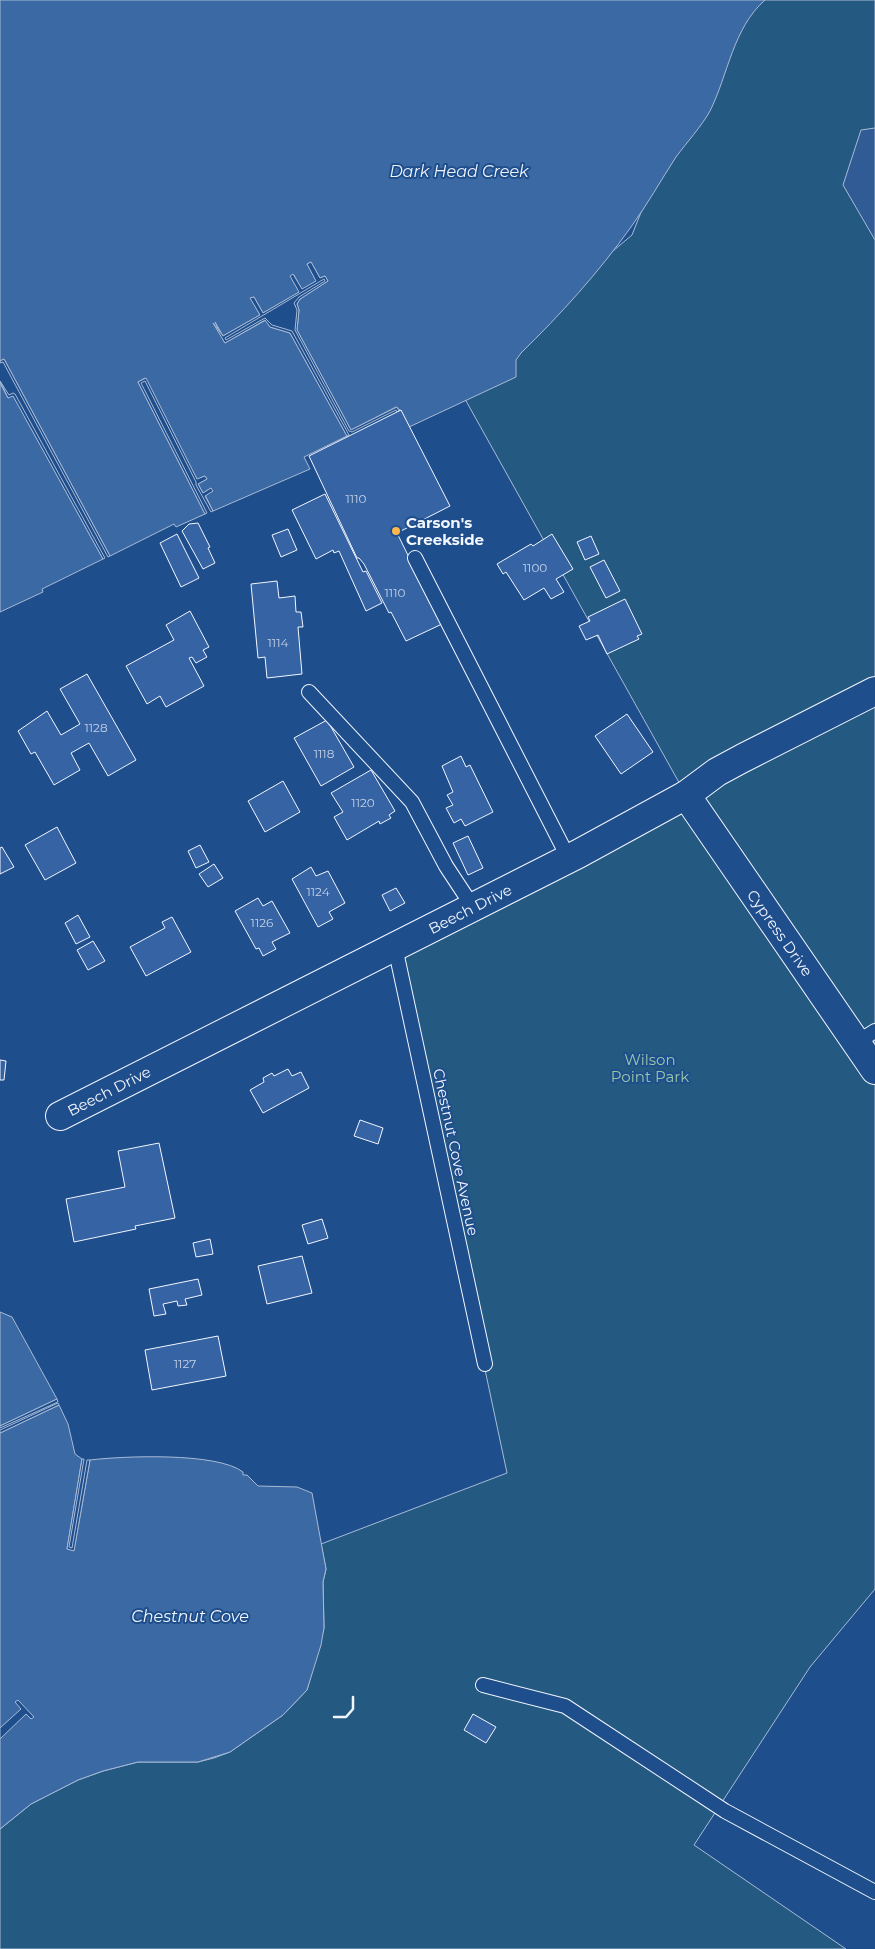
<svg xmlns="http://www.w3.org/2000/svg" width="875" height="1949" font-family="Montserrat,sans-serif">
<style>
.green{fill:#245a82;stroke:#a8bbd7}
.parking{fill:#305b95;stroke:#a8bbd7}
.water{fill:#3b69a3;stroke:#a8bbd7}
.pier{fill:#1f4e8c;stroke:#a8bbd7}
.building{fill:#3563a3;stroke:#f2f6ff}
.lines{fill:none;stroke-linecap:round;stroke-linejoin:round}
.service-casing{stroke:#f2f6ff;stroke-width:16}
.minor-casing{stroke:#f2f6ff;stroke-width:30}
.service{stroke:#1f4e8c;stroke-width:14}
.minor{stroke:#1f4e8c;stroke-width:28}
.wall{stroke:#f2f6ff;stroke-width:2.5}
.poi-dot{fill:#ffb74d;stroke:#1f4e8c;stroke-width:2}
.labels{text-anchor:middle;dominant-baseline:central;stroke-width:4;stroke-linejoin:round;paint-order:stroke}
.number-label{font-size:12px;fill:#c3d1e8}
.poi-label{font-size:15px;font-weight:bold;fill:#f2f6ff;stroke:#1f4e8c;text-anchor:start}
.street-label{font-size:15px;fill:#f2f6ff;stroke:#1f4e8c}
.park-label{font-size:15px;fill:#97c8a6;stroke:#1f4e8c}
.water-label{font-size:16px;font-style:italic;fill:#f2f6ff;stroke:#1f4e8c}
</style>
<rect width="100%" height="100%" fill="#1f4e8c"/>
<polygon class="green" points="725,0 875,0 875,1589 810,1667 694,1845 846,1949 0,1949 0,1829 31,1804 78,1780 103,1771 138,1762 198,1762 214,1758 230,1752 283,1715 307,1690 324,1628 323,1582 326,1569 321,1544 507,1473 395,947 686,795 456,383 632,235"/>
<polygon class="parking" points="875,128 875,240 843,185 861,130"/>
<g class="water">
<path d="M 0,0 L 765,0 C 733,28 728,75 710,111 C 701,127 687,142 676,157 C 661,180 647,205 631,227 C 598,273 561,314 521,353 L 516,360 L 516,377 L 409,427 L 400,410 L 396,407 L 351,430 L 297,330 L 299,310 L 297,304 L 300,299 L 328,281 L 325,276 L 320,278 L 311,262 L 307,264 L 317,281 L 302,290 L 294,275 L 291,276 L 300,292 L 263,313 L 254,297 L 251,298 L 260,315 L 223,336 L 215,322 L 225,343 L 266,320 L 270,327 L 290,333 L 347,436 L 304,457 L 310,469 L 213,511 L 205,495 L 211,488 L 203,493 L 198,484 L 207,479 L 205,476 L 197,480 L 145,378 L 138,382 L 205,514 L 176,527 L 174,524 L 110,556 L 4,359 L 0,361 Z"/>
<polygon points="0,383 8,398 13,395 103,559 42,589 43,592 0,612"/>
<polygon points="0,1312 12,1317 57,1399 0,1426"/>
<path d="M 59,1405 L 68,1424 L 75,1454 L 82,1459 L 67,1549 L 74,1550 L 90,1460 C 123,1456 217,1452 243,1472 L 243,1475 L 247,1475 L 258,1486 L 297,1487 L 312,1493 L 326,1569 L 323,1582 L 324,1628 L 321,1645 L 307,1690 L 283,1715 L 230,1752 L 198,1762 L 138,1762 L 103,1771 L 78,1780 L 31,1804 L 0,1829 L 0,1433 Z"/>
</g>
<g class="pier">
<polygon points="311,262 320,278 325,276 328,281 300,299 297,304 299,310 297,330 351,430 397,407 399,411 397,412 396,410 352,432 349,431 295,330 297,310 294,303 299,297 325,281 324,279 225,338 226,340 265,318 272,325 292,331 349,435 347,436 290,333 270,327 265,320 225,343 213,323 223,336 260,315 250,298 254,297 263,313 299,292 290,276 293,274 302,289 316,281 307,264"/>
<polygon points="4,359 110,556 108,557 3,362 0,363 0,361"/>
<polygon points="146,378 197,479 205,476 207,479 198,484 203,493 211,488 213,491 205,496 213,511 211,512 196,485 196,482 145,381 141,383 207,513 205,514 138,382"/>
<polygon points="0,381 9,395 13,393 15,394 105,558 103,559 13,396 8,398"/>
<polygon points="57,1399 58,1402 0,1428 0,1426"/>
<polygon points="58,1403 59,1405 0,1433 0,1430"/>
<polygon points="82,1459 84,1459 69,1547 72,1548 87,1460 90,1460 74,1551 67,1549"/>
<polygon points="18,1700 34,1717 31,1719 26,1714 0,1739 0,1728 21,1709 15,1702"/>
</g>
<g class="building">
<polygon points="401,410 450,506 397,533 442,624 406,641 391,612 389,613 364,564 359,558 357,558 309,456"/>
<polygon points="325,494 363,572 366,571 382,603 366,611 339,551 334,553 333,550 316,559 292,510"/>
<polygon points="198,523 210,547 208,548 215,563 203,569 182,531 189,524"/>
<polygon points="288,529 297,550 281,557 272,535"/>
<polygon points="177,534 199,578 181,587 160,543"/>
<polygon points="552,534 573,569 556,579 564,592 551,599 544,588 524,600 506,572 503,574 497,564 531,544 533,546"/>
<polygon points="591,536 599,554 585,560 577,542"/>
<polygon points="604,560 620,591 606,598 590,567"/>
<polygon points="277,581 279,598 295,596 296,612 301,612 303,627 298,627 302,674 267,678 265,657 258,658 251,584"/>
<polygon points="625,599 642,634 637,636 639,639 607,654 598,635 586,640 579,626 590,621 588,617"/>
<polygon points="190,611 209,647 203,650 207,657 196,663 192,657 189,658 204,686 166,707 160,696 147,704 126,666 174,640 166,625"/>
<polygon points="87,674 136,760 108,776 89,743 71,753 80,770 54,785 35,752 31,754 18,731 47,711 61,735 80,724 60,689"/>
<polygon points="627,714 653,752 621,774 595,736"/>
<polygon points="327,720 354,767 321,786 294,738"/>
<polygon points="461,756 466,767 470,765 493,812 465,826 461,819 454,823 446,808 453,805 447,795 453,792 442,766"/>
<polygon points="371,770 395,811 389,815 391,818 380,824 379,821 347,840 334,817 343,812 331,793"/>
<polygon points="283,781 300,812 265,832 248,801"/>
<polygon points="57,827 76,863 45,880 25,845"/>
<polygon points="468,836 483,868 468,875 453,843"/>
<polygon points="200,845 209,862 196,868 188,851"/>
<polygon points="2,847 14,867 0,874 0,848"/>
<polygon points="214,864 223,878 208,887 199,874"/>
<polygon points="311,867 316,876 328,871 345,903 329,912 333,919 318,927 292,879"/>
<polygon points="396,888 405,903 390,911 382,895"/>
<polygon points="258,898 263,906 272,901 290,933 272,942 276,949 263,956 259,948 256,949 235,911"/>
<polygon points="78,915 90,937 76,944 65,923"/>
<polygon points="172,917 191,952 146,976 130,947 165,928 162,922"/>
<polygon points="93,941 105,961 88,970 77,950"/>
<polygon points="0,1060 6,1061 4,1080 0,1080"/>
<polygon points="288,1069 292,1076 301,1072 309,1088 263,1113 250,1090 264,1082 263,1078 272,1073 274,1076"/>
<polygon points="360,1120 383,1128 378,1144 354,1136"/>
<polygon points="159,1143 175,1218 135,1226 136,1229 74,1242 66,1199 125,1187 118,1151"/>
<polygon points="322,1219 328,1238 308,1244 302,1225"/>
<polygon points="210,1239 213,1254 196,1257 193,1243"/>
<polygon points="302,1256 312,1293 267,1304 258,1266"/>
<polygon points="198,1279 202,1295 185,1299 187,1305 178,1306 177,1301 163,1304 166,1314 154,1316 149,1289"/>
<polygon points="218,1336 226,1376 152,1390 145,1350"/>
<polygon points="473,1714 496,1727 486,1743 464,1730"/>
</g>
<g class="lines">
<defs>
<g id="service">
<polyline points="415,558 569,859"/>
<polyline points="309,692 412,802 446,866 473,907"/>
<polyline points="395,947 485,1364"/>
<polyline points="856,1043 875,1031"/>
<polyline points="483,1685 565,1706 725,1811 875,1892"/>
</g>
<g id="minor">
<polyline points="686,795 875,1070"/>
<polyline points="60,1116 578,854 686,795 717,772 743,758 875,691"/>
</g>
</defs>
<use href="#service" class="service-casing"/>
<use href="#minor" class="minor-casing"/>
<use href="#service" class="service"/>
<use href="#minor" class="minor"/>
<polyline class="wall" points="334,1717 346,1717 353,1709 353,1697"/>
</g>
<circle class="poi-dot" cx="396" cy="531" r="5"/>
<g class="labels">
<g class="number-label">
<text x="356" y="498">1110</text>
<text x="535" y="567">1100</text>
<text x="395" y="592">1110</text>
<text x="278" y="642">1114</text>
<text x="96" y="727">1128</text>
<text x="324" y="753">1118</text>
<text x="363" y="802">1120</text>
<text x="318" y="891">1124</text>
<text x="262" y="922">1126</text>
<text x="185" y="1363">1127</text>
</g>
<g class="poi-label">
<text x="406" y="522">Carson's<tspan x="406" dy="17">Creekside</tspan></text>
</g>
<g class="street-label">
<text transform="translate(470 909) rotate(-27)">Beech Drive</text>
<text transform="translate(780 933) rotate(55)">Cypress Drive</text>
<text transform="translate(109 1091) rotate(-27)">Beech Drive</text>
<text transform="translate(456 1152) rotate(78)">Chestnut Cove Avenue</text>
</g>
<g class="park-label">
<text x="650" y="1059">Wilson<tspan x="650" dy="17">Point Park</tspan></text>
</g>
<g class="water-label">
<text x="459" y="171">Dark Head Creek</text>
<text x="190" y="1616">Chestnut Cove</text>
</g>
</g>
</svg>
